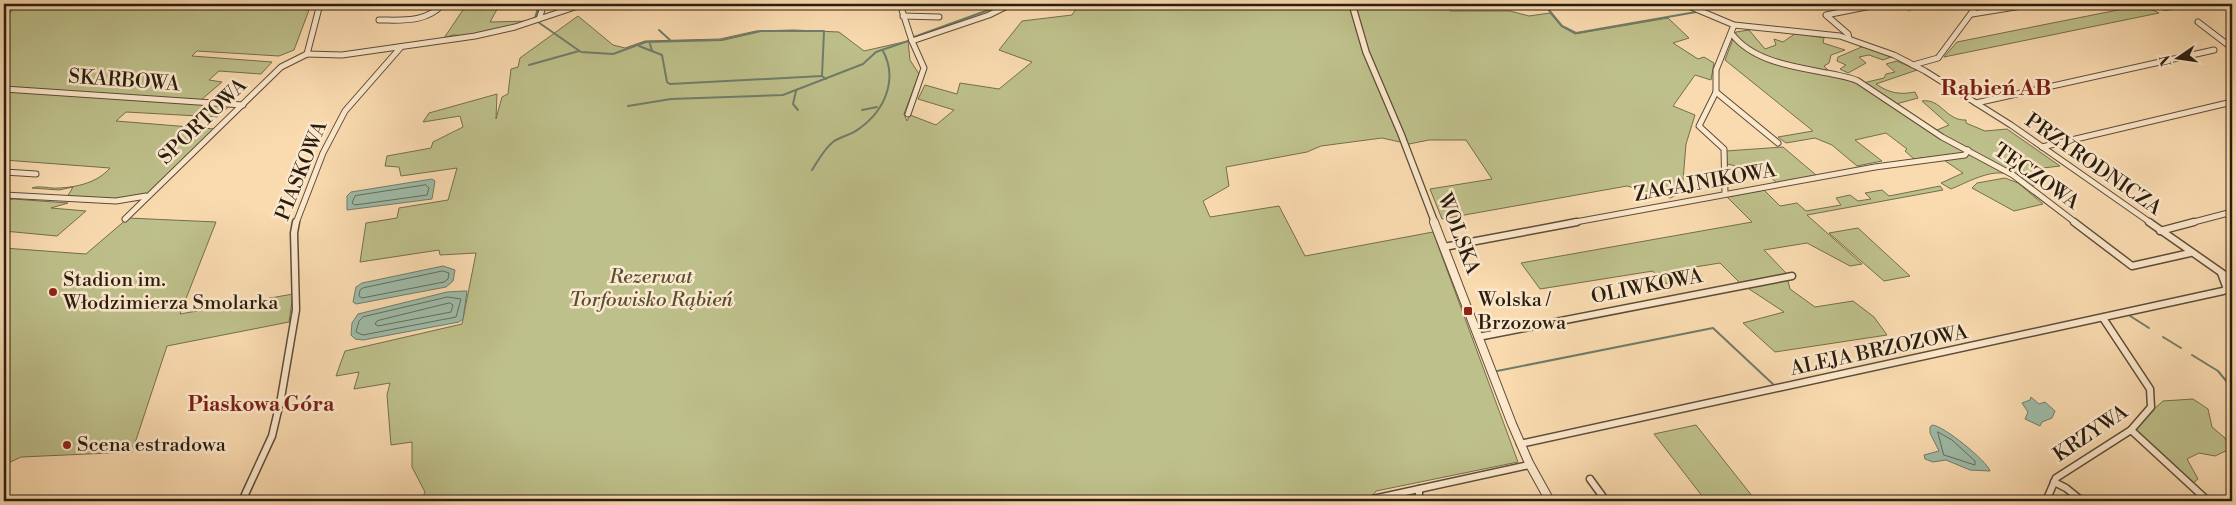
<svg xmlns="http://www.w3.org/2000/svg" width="2236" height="505" font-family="'Libre Bodoni',serif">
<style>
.green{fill:#bec08b;stroke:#746e4e}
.water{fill:#9fbba8;stroke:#707c6b}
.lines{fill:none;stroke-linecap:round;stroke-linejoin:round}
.shore{stroke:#646c5c;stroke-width:1}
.stream{stroke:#707c6b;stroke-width:2}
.canal{stroke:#9fbba8;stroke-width:5}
.minor-far1-casing{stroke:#5d4c38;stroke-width:7}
.minor-casing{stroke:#5d4c38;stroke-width:9}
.tertiary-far1-casing{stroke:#5d4c38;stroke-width:8}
.tertiary-casing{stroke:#5d4c38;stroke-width:10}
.minor-far1{stroke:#fce8cc;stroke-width:5}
.minor{stroke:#fce8cc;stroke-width:6}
.tertiary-far1{stroke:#fce8cc;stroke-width:5.5}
.tertiary{stroke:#fce8cc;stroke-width:8}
.poi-dot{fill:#8f2418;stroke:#fce8cc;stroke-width:2}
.labels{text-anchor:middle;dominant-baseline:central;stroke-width:5;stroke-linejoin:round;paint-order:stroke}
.street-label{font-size:20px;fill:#291d10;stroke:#fce8cc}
.park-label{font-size:20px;font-style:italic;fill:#564e35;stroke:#fce8cc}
.poi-label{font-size:20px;fill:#291d10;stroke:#fce8cc;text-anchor:start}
.neighbourhood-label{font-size:21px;font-weight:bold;fill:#7a1f14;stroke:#fce8cc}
.quarter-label{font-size:22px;font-weight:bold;fill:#7a1f14;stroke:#fce8cc}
</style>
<rect width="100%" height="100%" fill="#fadbb0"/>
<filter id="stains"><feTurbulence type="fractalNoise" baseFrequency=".004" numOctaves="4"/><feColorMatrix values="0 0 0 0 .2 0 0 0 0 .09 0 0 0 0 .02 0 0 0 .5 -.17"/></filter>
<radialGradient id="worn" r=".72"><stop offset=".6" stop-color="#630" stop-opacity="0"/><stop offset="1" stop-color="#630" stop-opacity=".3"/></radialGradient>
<g class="green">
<path d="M 22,4 L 254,4 L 253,6 L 309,10 L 294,50 L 279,56 L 197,51 L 192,56 L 272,62 L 261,74 L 219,71 L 209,80 L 222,82 L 201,100 L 234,102 L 217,117 L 126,112 L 116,121 L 215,129 L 148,195 L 140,199 L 66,199 L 73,187 L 59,190 L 32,188 C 40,185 50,189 59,188 C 77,187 97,183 110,168 L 4,160 L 4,16 Z"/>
<polygon points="467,4 500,4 490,22 531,21 468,36 453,35 444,38"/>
<polygon points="1079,4 1446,4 1450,11 1510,11 1529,16 1550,13 1561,26 1575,34 1668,18 1689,38 1673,43 1698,59 1704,57 1714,63 1711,80 1695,75 1673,106 1695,115 1686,144 1682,193 1670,198 1627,186 1442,219 1430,189 1492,179 1466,140 1429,140 1409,144 1382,138 1321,146 1307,152 1226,167 1229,186 1203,201 1210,217 1279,206 1305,256 1433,232 1518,462 1376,491 1373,495 1373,501 421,501 425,492 412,467 412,442 391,445 387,395 390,383 354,389 359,372 336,376 345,351 462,324 476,253 440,255 439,250 360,262 366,223 397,218 399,208 448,200 457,168 401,176 399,167 385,166 387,156 431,148 433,142 463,127 460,116 423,122 429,113 497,94 496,119 502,97 508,94 511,69 518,67 520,58 578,16 613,45 625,48 645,41 720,39 756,31 793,30 839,32 864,51 908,41 910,60 919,74 904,114 907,121 910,115 936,125 954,110 918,99 925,85 957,94 960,83 999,89 1032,62 999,50 1022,21 1072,15"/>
<polygon points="2143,5 2159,13 1944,57 1957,42"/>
<polygon points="1749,30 1765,49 1776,45 1774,39 1783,42 1796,33 1824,38 1823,43 1845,50 1831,55 1829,63 1824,66 1828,70 1815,70 1769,57 1749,50 1735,36 1736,32"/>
<path d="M 1733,39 L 1753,54 L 1763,58 L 1857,83 L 1908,115 L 1937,130 L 1949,125 L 1922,101 C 1941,98 1946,121 1966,120 L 1966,123 L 1985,131 L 2007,129 L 2060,166 L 2043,168 L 2041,182 L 2032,186 C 2025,182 2016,176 2007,174 C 1990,169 1966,183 1951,189 L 1941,183 L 1963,173 L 1938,156 L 1914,159 L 1905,151 L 1907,149 L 1886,133 L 1855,140 L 1882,161 L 1857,166 L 1832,145 L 1815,138 L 1786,143 L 1778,137 L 1813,131 L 1725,60 Z"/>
<polygon points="1864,46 1891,57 1883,60 1869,55 1859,57 1866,63 1848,73 1840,69 1846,65 1837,61 1838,57"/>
<path d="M 1897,61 L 1917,70 L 1876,84 C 1889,93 1899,95 1915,92 L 1918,98 L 1896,104 L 1863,83 L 1884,78 L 1886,74 L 1895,72 L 1886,64 Z"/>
<polygon points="1783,147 1816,175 1777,183 1755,164 1741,167 1727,164 1726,151"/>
<polygon points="2005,178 2018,183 2043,204 2014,211 1972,188 1977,183"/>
<polygon points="1940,186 1943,190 1807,215 1862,264 1850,266 1807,243 1764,250 1786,273 1790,289 1815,307 1853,301 1874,317 1887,335 1775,352 1743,323 1784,312 1740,283 1720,263 1695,267 1702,277 1662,284 1653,271 1540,289 1521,263 1752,222 1727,197 1764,190 1780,206 1797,203 1806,211 1841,205 1836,198 1850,195 1858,201 1871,199 1865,193 1882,190 1889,196"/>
<polygon points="13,199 68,203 51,208 86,211 57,236 4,231 4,202"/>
<polygon points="128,218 216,222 180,314 293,294 289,322 167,346 132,452 21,457 4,465 4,248 86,254"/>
<polygon points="1858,228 1910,276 1884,281 1829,233"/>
<polygon points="2193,399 2208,409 2212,427 2225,438 2230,449 2215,456 2199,453 2187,459 2198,479 2193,483 2133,428 2163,401"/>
<polygon points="1696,425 1756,501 1706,501 1654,434"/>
</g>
<g class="water">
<polygon points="432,179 435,181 432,199 347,210 347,196 351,192"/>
<polygon points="443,266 455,270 453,281 446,287 356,304 353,302 356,287 362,283"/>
<polygon points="464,291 467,291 463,319 459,322 363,340 355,339 351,335 352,323 358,314 447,292"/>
<polygon points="2031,397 2039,404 2045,402 2055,411 2052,418 2042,422 2040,426 2025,419 2028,412 2022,403 2030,400"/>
<path d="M 1932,425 C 1943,425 1988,462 1990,471 L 1970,470 L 1946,460 L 1933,462 L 1925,459 L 1924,455 L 1939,451 L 1930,433 L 1930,427 Z"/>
</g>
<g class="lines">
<g class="shore">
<polygon points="426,185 429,188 427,195 355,205 352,203 355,196"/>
<polygon points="443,271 449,273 448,279 444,282 362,298 359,296 360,290 363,288"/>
<polygon points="448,297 461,299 456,317 363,335 356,332 359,321 363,317"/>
<polygon points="450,303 453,305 451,312 378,326 375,324 377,321"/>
<polygon points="1938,432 1952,440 1975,461 1975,465 1944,455"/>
</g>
<g class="stream">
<polyline points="2151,4 2165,10 2212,4"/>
<polyline points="539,6 540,4"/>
<polyline points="1548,9 1562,26 1576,33 1696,12"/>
<polyline points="535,18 538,8"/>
<polyline points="538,22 581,52 613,54 646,42 722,40 761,31 824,31 822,76 826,79"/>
<polyline points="659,30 670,40"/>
<polyline points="914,37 1005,4"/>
<polyline points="650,44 652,51"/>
<polyline points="639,46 662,55 667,82 670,84 822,76"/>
<polyline points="529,65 579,51"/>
<polyline points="796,91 793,104 798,110"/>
<polyline points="628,106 671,99 783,95 863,64 876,52 908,41"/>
<polyline points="862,110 877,107"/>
<path d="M 812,170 C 818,161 824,149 833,142 C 841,136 852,135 860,128 C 885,110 898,79 883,51"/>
<polyline points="2127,314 2149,328"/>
<polyline points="2163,337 2181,348"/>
<polyline points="2192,355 2218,371 2232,388"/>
<polyline points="1497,371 1713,328 1775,386"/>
</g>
<polyline class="canal" points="1909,9 1915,7"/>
<defs>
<g id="minor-far1">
<polyline points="900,4 912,41 924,68 908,114"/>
<polyline points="1684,4 1734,25 1840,36 1894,55 1925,71 2011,125 2151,223"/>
<polyline points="1972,14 2034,4"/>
<polyline points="903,16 939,17"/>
<polyline points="539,19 544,4"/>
<path d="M 379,20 C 402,20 426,23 443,4"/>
<polyline points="2198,22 2232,48"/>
<path d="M 1732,34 C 1754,63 1798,67 1832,74 C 1841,76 1850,77 1858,81 L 1942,137 L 2013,175 L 2076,223"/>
<polyline points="1849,38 1848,34 1826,15 1881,4"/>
<polyline points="912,41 989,15 1011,4"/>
<polyline points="307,54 342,55 475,36 515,27 584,4"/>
<polyline points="307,54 320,4"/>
<polyline points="1913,65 1938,58 1978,4"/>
<polyline points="4,89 243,105"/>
<polyline points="1716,92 1778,143"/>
<polyline points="1976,103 2214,50"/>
<polyline points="2042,147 2232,102"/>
<polyline points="4,172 36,174"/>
<polyline points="1725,194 1724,149 1699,126 1716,92 1716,70 1734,25"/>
<polyline points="4,195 116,201 146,196"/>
<polyline points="125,219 281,67 307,54"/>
<polyline points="296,223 323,153 345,111 401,47"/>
<polyline points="1570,223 1875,167 1965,155 1968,150"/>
<polyline points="2190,223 2232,212"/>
</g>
<g id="minor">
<polyline points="2074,222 2132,266 2190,253"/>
<polyline points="2149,222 2232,280"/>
<polyline points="2160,231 2194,222"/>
<polyline points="1444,247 1577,222"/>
<polyline points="1478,337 1792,276"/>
<polyline points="2131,430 2208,501"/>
<polyline points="1520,444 2223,291 2227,289 2221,273"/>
<polyline points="1590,479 1606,501"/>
<polyline points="2054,482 2066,488 2082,501"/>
<polyline points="1419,489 1419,501"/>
<polyline points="242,501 272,436 281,398 296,310 294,233 296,222"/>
<polyline points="1364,501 1529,465"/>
<polyline points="2046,501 2056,478 2131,430 2151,407 2150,389 2103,318"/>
</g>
<polyline id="tertiary-far1" points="1352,4 1366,52 1401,134 1435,223"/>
<polyline id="tertiary" points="1434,222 1512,424 1529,463 1550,501"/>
</defs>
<use href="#minor-far1" class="minor-far1-casing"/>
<use href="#minor" class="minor-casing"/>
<use href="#tertiary-far1" class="tertiary-far1-casing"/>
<use href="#tertiary" class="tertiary-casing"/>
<use href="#minor-far1" class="minor-far1"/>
<use href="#minor" class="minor"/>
<use href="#tertiary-far1" class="tertiary-far1"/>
<use href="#tertiary" class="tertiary"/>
</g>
<g class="poi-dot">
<circle cx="53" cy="292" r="5"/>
<rect x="1463" y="306" width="10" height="10" rx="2.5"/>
<circle cx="67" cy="445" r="5"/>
</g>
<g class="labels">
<g class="street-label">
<text transform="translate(124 81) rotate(4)">SKARBOWA</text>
<text transform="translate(203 122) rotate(-44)">SPORTOWA</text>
<text transform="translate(2093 165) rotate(35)">PRZYRODNICZA</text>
<text transform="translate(302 171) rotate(-68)">PIASKOWA</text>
<text transform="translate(2036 177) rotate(35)">TĘCZOWA</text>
<text transform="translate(1705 183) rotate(-10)">ZAGAJNIKOWA</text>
<text transform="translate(1458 234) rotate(69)">WOLSKA</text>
<text transform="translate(1647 287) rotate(-11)">OLIWKOWA</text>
<text transform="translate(1879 351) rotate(-12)">ALEJA BRZOZOWA</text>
<text transform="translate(2091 434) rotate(-34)">KRZYWA</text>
</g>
<g class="park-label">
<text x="651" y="277">Rezerwat<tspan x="651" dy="23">Torfowisko Rąbień</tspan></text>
</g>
<g class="poi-label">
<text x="63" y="280">Stadion im.<tspan x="63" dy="23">Włodzimierza Smolarka</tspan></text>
<text x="1478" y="300">Wolska /<tspan x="1478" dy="23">Brzozowa</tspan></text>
<text x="77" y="445">Scena estradowa</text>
</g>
<g class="neighbourhood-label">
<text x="261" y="405">Piaskowa Góra</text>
</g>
<g class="quarter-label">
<text x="1996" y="88">Rąbień AB</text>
</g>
</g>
<rect width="2236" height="505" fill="none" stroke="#fadbb0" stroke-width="20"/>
<rect x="5" y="5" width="2226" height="495" fill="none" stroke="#291d10" stroke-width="2.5"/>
<rect x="10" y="10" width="2216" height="485" fill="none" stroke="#291d10"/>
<g transform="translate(2178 58) rotate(257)" stroke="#fce8cc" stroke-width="4" paint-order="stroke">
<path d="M0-4L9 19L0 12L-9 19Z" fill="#291d10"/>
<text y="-8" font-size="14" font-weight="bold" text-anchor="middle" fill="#291d10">N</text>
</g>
<rect width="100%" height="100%" filter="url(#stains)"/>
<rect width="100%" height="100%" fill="url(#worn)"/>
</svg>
